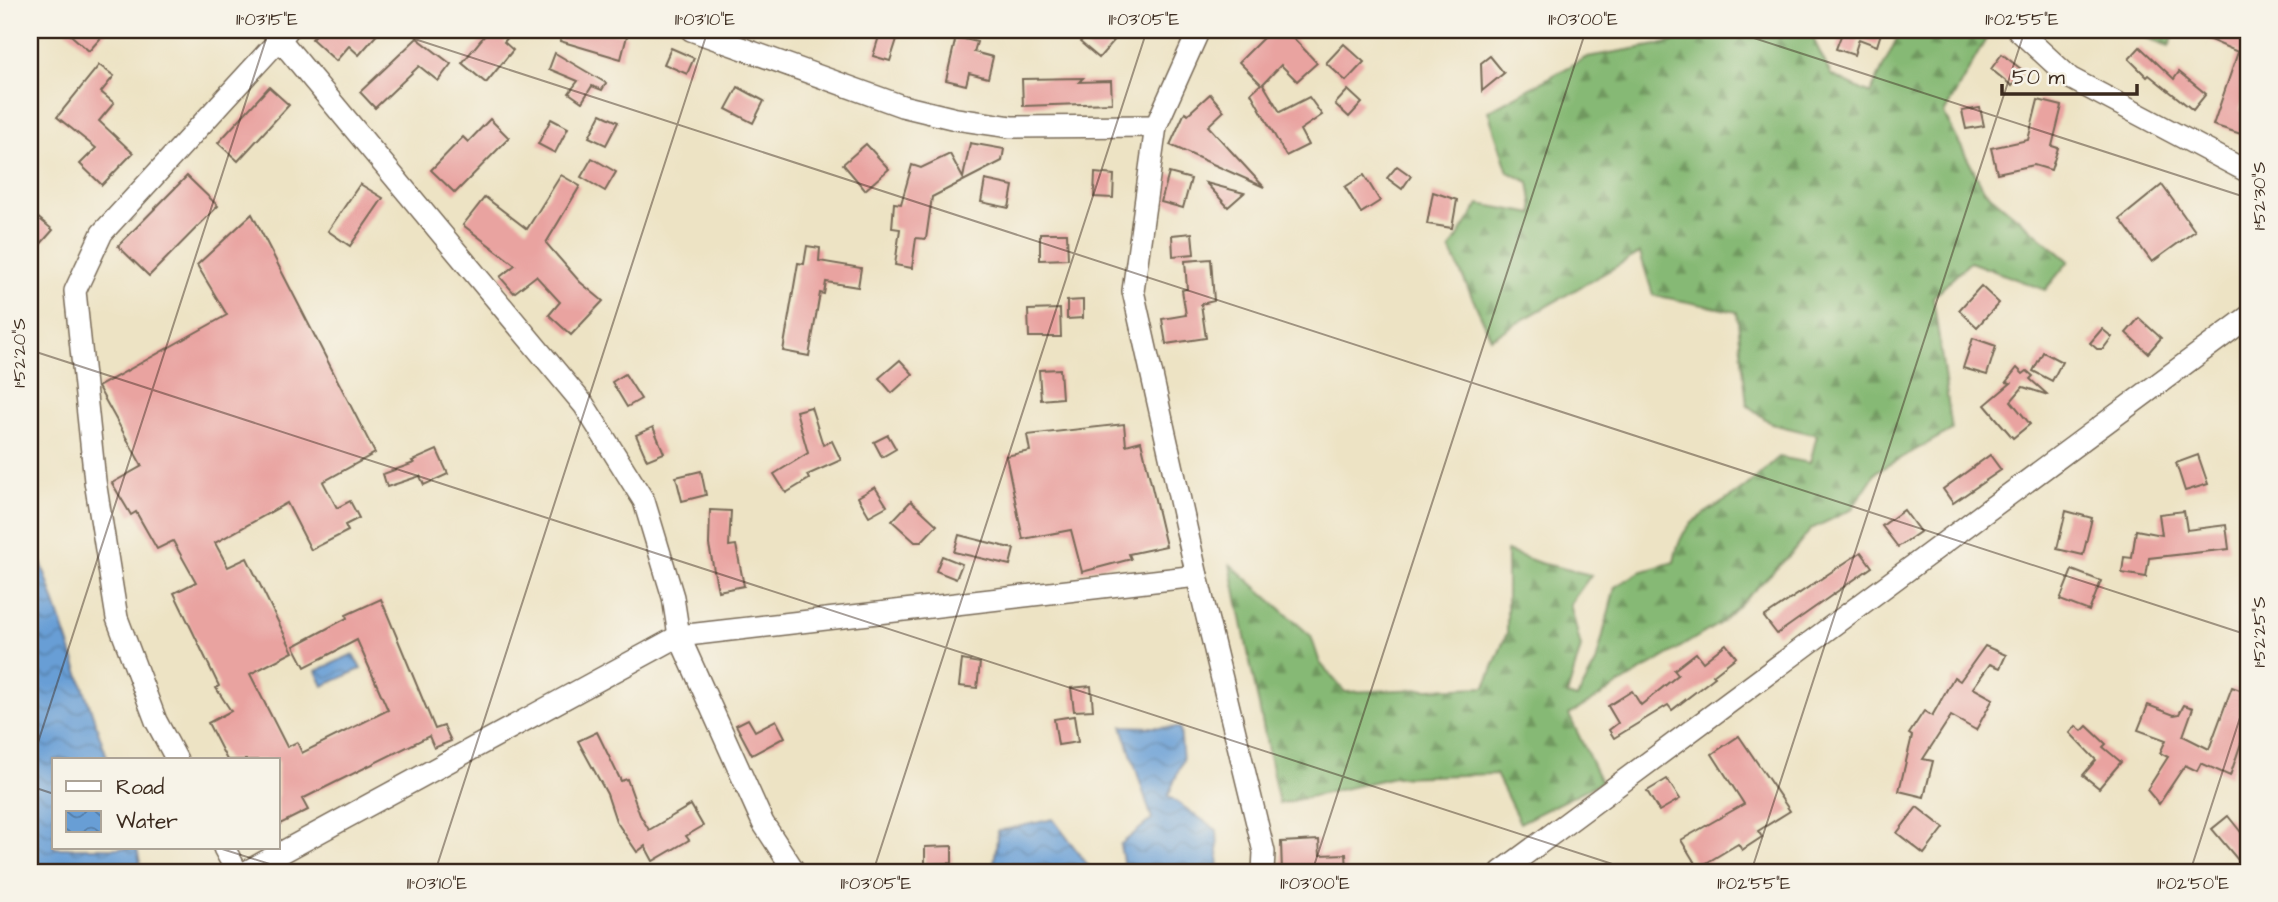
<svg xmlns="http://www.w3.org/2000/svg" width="2278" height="902" font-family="'Architects Daughter',sans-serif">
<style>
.forest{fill:url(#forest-firs);stroke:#607249;stroke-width:2}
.water{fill:url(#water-waves);stroke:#52647a;stroke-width:2}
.building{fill:#e9a3a0}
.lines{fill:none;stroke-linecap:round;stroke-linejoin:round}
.minor-casing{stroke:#796b58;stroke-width:24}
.minor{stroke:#fff;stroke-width:21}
.ticks{fill:none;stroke:#3b2a1e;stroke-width:2;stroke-opacity:0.45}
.neatline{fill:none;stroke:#3b2a1e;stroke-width:2.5}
.ticks-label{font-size:18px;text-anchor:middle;fill:#3b2a1e}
</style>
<defs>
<pattern id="forest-firs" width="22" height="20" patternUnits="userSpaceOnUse" patternTransform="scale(1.75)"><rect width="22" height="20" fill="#86b974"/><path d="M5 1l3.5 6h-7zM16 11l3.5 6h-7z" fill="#6f975f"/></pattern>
<pattern id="water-waves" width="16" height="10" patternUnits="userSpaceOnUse" patternTransform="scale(1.75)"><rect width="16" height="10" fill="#689ed5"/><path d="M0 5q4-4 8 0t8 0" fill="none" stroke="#5781ac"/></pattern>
</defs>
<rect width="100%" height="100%" fill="#f7f3e8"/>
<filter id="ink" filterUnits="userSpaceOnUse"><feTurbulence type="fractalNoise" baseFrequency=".0143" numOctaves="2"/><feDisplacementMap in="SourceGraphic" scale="14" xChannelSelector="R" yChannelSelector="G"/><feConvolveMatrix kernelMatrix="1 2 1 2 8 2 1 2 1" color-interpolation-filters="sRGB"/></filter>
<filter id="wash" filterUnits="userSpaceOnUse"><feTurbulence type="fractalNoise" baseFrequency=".00686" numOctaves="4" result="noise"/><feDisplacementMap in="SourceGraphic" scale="28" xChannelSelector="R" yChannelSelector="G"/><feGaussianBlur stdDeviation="1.57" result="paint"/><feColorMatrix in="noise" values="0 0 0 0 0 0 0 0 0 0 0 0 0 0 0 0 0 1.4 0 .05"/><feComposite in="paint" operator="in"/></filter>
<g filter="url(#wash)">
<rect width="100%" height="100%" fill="#ede3c4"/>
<g class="forest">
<path d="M 1680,30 L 1809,30 L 1831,75 L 1870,94 L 1901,30 L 1991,30 L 1944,114 L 1984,190 L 2069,261 L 2045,290 L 1970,262 L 1933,297 L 1952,430 L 1877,471 L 1851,510 L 1811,529 L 1794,551 L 1722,622 L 1569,715 L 1601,782 L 1520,823 L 1496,774 L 1394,777 L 1279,804 L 1230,564 L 1311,636 L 1320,663 L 1345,692 L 1485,687 L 1507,633 L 1507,551 L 1540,563 L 1591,575 L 1570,604 L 1581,647 L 1567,695 L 1577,698 L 1596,663 L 1615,587 L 1640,572 L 1674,562 C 1681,518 1704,516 1737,493 C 1752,483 1765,469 1779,457 L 1810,463 L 1817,435 L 1772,424 L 1747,405 L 1737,312 L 1653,295 L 1640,253 L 1491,338 L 1450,249 L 1479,204 L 1534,214 L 1529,182 L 1508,172 L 1488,111 L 1587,57 L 1674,42 Z"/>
<polygon points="2125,30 2177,30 2169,46"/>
</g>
<g class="water">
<polygon points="30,529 108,760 54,760 54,848 137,848 142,872 30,872"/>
<polygon points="353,654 361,669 323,686 316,671"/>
<polygon points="1122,726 1180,728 1183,760 1168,796 1217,830 1219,872 1125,872 1120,845 1152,819"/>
<polygon points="1053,819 1093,872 993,872 998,831"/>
</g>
<g id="blocks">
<g class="building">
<polygon points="65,30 108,30 89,51"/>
<polygon points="320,30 381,30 359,55 349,46 336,61 312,39"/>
<polygon points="489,30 514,30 504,42 513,50 486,83 462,63"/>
<polygon points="564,30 604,30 627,36 621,59 560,41"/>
<polygon points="881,30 900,30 890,61 873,56"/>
<polygon points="1090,30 1123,30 1099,58 1080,42"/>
<polygon points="1271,30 1286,30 1317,63 1297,81 1281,65 1263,84 1280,112 1309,97 1322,115 1300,130 1308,145 1286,156 1251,93 1261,84 1239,62"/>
<polygon points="1838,30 1882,30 1877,46 1859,39 1854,55 1836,49 1842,33"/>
<polygon points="2187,30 2232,30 2244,35 2248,30 2248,85 2240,110 2248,113 2241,134 2213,125 2238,52"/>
<polygon points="956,37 977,42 974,52 993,57 988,78 969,73 966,85 946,80"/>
<polygon points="417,38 451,64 438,81 419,66 375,108 360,92"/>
<polygon points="1344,44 1364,62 1346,81 1326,63"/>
<polygon points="2140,47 2174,79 2179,72 2206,94 2193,110 2149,75 2147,77 2129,59"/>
<polygon points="671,48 694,58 687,74 664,64"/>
<polygon points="555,53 606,83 602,90 592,86 582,102 569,93 578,81 549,69"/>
<polygon points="2002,54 2021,69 2021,74 2012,86 1991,69"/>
<polygon points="1490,56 1504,73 1482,91 1481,63"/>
<polygon points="99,65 114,76 101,92 114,103 99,121 133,153 102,185 80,164 96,148 57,117"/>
<polygon points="1083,78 1079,82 1111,81 1112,103 1023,106 1022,79"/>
<polygon points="269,87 289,105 238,161 218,143"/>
<polygon points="738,87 764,101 753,123 726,109"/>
<polygon points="1348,90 1362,103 1349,117 1335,104"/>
<polygon points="1210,94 1224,111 1208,126 1264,187 1170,145 1185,112 1188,114"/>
<polygon points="2038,100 2062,106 2052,146 2058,148 2051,170 2034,165 1997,173 1991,148 2028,140"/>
<polygon points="1980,108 1984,126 1966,129 1962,111"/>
<polygon points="601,114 618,122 606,145 589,137"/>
<polygon points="490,119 509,138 455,193 431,170 463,137 468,142"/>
<polygon points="551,119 568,128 555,153 538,144"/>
<polygon points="970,143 1004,149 1002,161 932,197 926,239 916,238 912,268 895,265 900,229 892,228 894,203 901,204 912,165 921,168 950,154 963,178"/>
<polygon points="866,144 889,169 865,190 843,164"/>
<polygon points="592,158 616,172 605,191 581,177"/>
<polygon points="1397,166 1411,176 1402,189 1387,178"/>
<polygon points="1095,173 1114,175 1113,198 1094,197"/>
<polygon points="1169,173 1191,179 1183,208 1161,202"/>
<polygon points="561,175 580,186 546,243 580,282 603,301 571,335 549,315 560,302 536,276 514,293 500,277 515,265 463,225 485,197 527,229"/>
<polygon points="1364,175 1380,201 1361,213 1345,187"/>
<polygon points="187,176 218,206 149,276 118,246"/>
<polygon points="985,180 1013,186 1009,208 981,202"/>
<polygon points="1206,183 1244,193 1228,207"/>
<polygon points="360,184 383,198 350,246 328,231"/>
<polygon points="2162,185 2195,231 2152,262 2120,219"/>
<polygon points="1433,192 1457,200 1452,228 1427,224"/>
<polygon points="30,211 53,230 30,256"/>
<polygon points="252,214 375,453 323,482 337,508 350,501 359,518 345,525 348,531 311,550 287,503 215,543 228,567 247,558 293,652 250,674 287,747 297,742 302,753 388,710 357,640 305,667 294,646 347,618 346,615 381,599 435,729 444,726 451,741 434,748 429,736 302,799 308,810 278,825 278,760 227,760 208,723 231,711 216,688 219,686 174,593 196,582 173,541 157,549 136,512 131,515 112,483 142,466 98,387 227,315 197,265"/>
<polygon points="1040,233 1067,233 1068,259 1040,260"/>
<polygon points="1192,233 1194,254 1173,256 1172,235"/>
<polygon points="807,246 820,248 819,261 861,268 858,287 826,282 824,294 820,293 809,356 783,351 798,263 804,264"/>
<polygon points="1211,259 1214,301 1201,304 1206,338 1166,344 1162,319 1186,315 1182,290 1187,289 1185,261"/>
<polygon points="1981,286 1999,303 1977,327 1959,310"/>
<polygon points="1083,300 1083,318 1067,319 1067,301"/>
<polygon points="1060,309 1061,337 1029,337 1028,310"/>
<polygon points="2139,318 2161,338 2148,353 2126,333"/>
<polygon points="2102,329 2112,337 2103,349 2097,349 2090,343"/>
<polygon points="1973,338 1996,346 1987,375 1963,368"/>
<polygon points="2043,352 2062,362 2052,381 2033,371"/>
<polygon points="900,360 913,374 892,393 879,378"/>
<polygon points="2017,368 2023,374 2027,371 2033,376 2030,379 2048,395 2023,387 2011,401 2030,424 2013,438 1985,405 2011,383 2006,382"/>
<polygon points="1060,369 1062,398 1041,400 1039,370"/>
<polygon points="625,374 641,399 627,407 612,382"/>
<polygon points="811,407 823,445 832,441 841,460 807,475 809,479 786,493 774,474 808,453 796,411"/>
<polygon points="1124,424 1126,445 1141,441 1166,546 1129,554 1131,559 1082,572 1071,530 1023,539 1006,456 1030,451 1027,435"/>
<polygon points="653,427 664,453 647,460 636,435"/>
<polygon points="888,435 896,449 882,457 874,442"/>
<polygon points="437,450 448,474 424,485 420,476 387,487 383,474 414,463 412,461"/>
<polygon points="1990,455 2001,470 1953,503 1943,489"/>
<polygon points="2198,455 2208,484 2185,491 2176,463"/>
<polygon points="701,471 706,495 682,501 676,477"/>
<polygon points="875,487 887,506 869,516 858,497"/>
<polygon points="911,501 937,525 921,542 915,542 892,521"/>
<polygon points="710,510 731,511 729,546 736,545 744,586 718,591 709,545"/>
<polygon points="1904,510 1920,532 1898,547 1882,526"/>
<polygon points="2066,511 2092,518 2083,555 2057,549"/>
<polygon points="2184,511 2187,530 2226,525 2229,549 2149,558 2146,577 2122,573 2124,557 2132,558 2136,530 2162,535 2159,514"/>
<polygon points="959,535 1014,549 1010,565 954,552"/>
<polygon points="1861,552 1872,567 1777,634 1764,617"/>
<polygon points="942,556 962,564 956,579 936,571"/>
<polygon points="2072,570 2101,581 2089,611 2060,600"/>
<polygon points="1726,644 1736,657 1713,675 1715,677 1672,710 1668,705 1614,738 1609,730 1618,723 1608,706 1632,691 1641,705 1678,675 1674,670 1696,653 1703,662"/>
<polygon points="1985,646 2006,655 2000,668 1990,664 1973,688 1993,699 1976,730 1951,716 1923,759 1933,761 1924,797 1899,791 1912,736 1909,734 1924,711 1932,716 1954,677 1960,681"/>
<polygon points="962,660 980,663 977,688 959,686"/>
<polygon points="1091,686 1093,710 1074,711 1071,688"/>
<polygon points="2232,687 2248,693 2248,722 2230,776 2201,763 2197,771 2185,765 2159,804 2147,790 2168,757 2160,753 2166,740 2138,730 2148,705 2174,715 2179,714 2184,705 2193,708 2183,736 2209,749"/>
<polygon points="1074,716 1078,742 1058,745 1054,719"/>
<polygon points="748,719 755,731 776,720 785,737 752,755 736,725"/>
<polygon points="2076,726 2082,731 2087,726 2106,744 2103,747 2121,762 2099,788 2083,775 2096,760 2070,733"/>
<polygon points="597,732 621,781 627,779 640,815 649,830 691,805 703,826 686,836 689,840 653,861 645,846 637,852 616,821 607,794 578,741"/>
<polygon points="1739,736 1790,811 1758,831 1762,837 1742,850 1738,844 1698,868 1681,840 1744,804 1712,754"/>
<polygon points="1667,779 1680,799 1659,811 1647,791"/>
<polygon points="1917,807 1944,828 1924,854 1897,833"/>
<polygon points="2228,816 2248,841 2248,872 2212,829"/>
<polygon points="1319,840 1320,855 1346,854 1347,869 1282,872 1281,842"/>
<polygon points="952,846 952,863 925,864 925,847"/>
</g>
</g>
</g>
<g filter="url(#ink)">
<use href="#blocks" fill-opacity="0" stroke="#796b58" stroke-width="2"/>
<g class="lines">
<defs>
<g id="minor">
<polyline points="272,30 584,405 644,501 673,597 679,636 763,823 795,872"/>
<polyline points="691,30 902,106 956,119 1011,127 1156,126"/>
<polyline points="1199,30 1156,126 1133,291 1197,576 1264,852 1263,872"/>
<polyline points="2018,30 2070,78 2248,172"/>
<polyline points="177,760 156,721 117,618 95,481 75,291 102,233 288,30"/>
<polyline points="224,848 237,872"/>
<polyline points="246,872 679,636 1197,576"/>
<polyline points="1501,872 2248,317"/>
</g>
</defs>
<use href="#minor" class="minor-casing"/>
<use href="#minor" class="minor"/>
</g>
</g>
<path class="ticks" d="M 387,30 L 2248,635M 1729,30 L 2248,198M 30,350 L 1637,872M 30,767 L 269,30M 30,786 L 54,794M 219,848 L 295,872M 435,872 L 708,30M 873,872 L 1147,30M 1312,872 L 1586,30M 1751,872 L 2025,30M 2190,872 L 2248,693"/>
<rect width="2278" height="902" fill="none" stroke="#f7f3e8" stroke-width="77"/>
<rect x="52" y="758" width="228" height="91" fill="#f7f3e8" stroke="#aca397" stroke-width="2"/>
<rect x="66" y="781" width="35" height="10" fill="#ffffff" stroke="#aca397" stroke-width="2"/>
<text x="116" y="794" font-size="21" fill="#3b2a1e">Road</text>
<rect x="66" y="811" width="35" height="21" fill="url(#water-waves)" stroke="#aca397" stroke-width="2"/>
<text x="116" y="828" font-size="21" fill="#3b2a1e">Water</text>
<path d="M2002 84v10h135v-10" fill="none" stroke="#3b2a1e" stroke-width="3.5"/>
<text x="2012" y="84" font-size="21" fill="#3b2a1e" stroke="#f7f3e8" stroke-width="5" paint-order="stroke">50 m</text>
<rect x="38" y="38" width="2202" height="826" class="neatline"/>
<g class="ticks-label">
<text x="267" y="25">11°03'15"E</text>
<text x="705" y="25">11°03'10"E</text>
<text x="1144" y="25">11°03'05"E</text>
<text x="1583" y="25">11°03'00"E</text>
<text x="2022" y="25">11°02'55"E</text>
<text transform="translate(2259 196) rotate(-90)" y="6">1°52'30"S</text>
<text transform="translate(19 353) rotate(-90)" y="6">1°52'20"S</text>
<text transform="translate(2259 632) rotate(-90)" y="6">1°52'25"S</text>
<text x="437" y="889">11°03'10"E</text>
<text x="876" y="889">11°03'05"E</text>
<text x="1315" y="889">11°03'00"E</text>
<text x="1754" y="889">11°02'55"E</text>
<text x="2193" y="889">11°02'50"E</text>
</g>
</svg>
